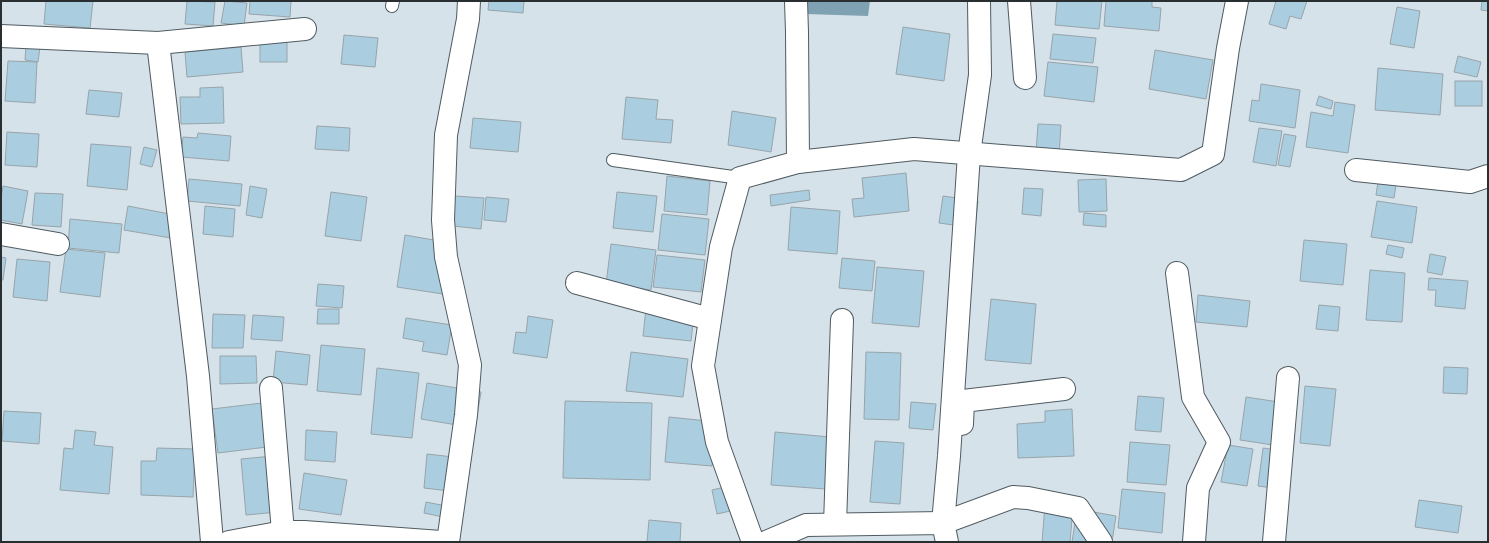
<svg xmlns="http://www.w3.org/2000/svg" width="1489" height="543" font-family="'Titillium Web',sans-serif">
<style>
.water{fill:#7ea2b2}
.building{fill:#aacee0;stroke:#98a4aa}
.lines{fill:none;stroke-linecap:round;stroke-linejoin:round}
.lane-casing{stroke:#505b61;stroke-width:14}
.street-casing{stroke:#505b61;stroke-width:24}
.lane{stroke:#fff;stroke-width:12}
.street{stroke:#fff;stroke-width:22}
</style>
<rect width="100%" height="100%" fill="#d5e2e9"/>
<polygon class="water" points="808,1 870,1 868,16 806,14"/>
<g class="building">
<polygon points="46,1 93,1 90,28 44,24"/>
<polygon points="187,1 215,2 213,26 185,24"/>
<polygon points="225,1 247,3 244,26 221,23"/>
<polygon points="250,1 291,1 290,17 249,14"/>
<polygon points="489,1 524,1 523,13 488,10"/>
<polygon points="1057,1 1102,1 1099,29 1055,25"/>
<polygon points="1106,1 1152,1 1152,7 1161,8 1159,31 1104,26"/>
<polygon points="1276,1 1307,1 1301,19 1290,16 1286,29 1269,24"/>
<polygon points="1482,1 1488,1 1488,11 1481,10"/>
<polygon points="1397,7 1420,11 1414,48 1390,44"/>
<polygon points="903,27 950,34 944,81 896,74"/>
<polygon points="1053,34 1096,38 1093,63 1050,59"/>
<polygon points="344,35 378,38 375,67 341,64"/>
<rect x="260" y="42" width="27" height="20"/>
<polygon points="26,45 40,47 38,62 25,60"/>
<polygon points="241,47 243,72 187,77 185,52"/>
<polygon points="1155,50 1213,60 1206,99 1149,89"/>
<polygon points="1458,56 1481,62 1477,77 1454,72"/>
<polygon points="8,61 37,62 35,103 5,101"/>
<polygon points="1048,62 1098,67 1094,102 1044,96"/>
<polygon points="1378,68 1443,74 1440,115 1375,110"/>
<rect x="1455" y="81" width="27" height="25"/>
<polygon points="1261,84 1300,90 1295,128 1249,121 1252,100 1259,101"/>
<polygon points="223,87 224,123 181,124 180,97 200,97 200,88"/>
<polygon points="89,90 122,93 119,117 86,114"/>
<polygon points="1319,96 1333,101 1331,109 1316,105"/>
<polygon points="626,97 658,100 656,119 673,120 671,143 622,139"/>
<polygon points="1335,102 1355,105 1348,153 1306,147 1311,112 1333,116"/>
<polygon points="732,111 776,118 771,152 728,145"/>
<polygon points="473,118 521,122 518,152 470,148"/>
<polygon points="1038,124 1061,125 1059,155 1036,152"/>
<polygon points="317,126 350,128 349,151 315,149"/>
<polygon points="1259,128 1282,131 1276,166 1253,162"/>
<polygon points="7,132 39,134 37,167 5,165"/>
<polygon points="198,133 231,136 229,161 181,157 183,137 197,138"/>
<polygon points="1284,134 1296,136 1290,167 1278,165"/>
<polygon points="91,144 131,147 127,190 87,186"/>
<polygon points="144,147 157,150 152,167 140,164"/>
<polygon points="906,173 909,211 854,217 852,199 864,198 862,178"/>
<polygon points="667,176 710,181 707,215 664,211"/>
<polygon points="189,179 242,184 240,206 187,201"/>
<polygon points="1106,179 1107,211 1079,212 1078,180"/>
<polygon points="1378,182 1396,185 1394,198 1376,195"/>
<polygon points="3,186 28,191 22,224 1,220 1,198"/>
<polygon points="250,186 267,189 262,218 246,215"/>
<polygon points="1024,188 1043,189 1041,216 1022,214"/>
<polygon points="809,190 810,200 771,206 770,195"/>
<polygon points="331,192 367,197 361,241 325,236"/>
<polygon points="617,192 657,196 653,232 613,228"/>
<polygon points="35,193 63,194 61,227 32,225"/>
<polygon points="455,196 484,198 481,229 453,226"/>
<polygon points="943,196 978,201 975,228 939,223"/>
<polygon points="486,197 509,199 506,222 484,220"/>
<polygon points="1377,201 1417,207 1412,243 1371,237"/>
<polygon points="128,206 175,215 171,238 124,230"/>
<polygon points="205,206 235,209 233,237 203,234"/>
<polygon points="791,207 840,211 837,254 788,250"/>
<polygon points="1084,213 1106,215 1106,227 1083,225"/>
<polygon points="662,214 709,219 705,255 658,250"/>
<polygon points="70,219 122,224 119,253 68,248"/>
<polygon points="405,235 451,243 443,294 397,287"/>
<polygon points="1304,240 1347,244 1343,285 1300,281"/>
<polygon points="611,244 656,250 651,290 606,284"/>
<polygon points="1388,245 1404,248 1402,258 1386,254"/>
<polygon points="66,249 105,253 100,297 60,292"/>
<polygon points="1430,254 1446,257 1442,275 1427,272"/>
<polygon points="657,255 705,260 701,292 653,287"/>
<polygon points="1,257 6,258 3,280 1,280"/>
<polygon points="842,258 875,261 872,291 839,288"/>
<polygon points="17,259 50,262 47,301 13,297"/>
<polygon points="877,267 924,271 919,327 872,323"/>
<polygon points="1370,270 1405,273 1402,322 1366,320"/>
<polygon points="1429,278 1468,281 1465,309 1435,306 1436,290 1428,290"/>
<polygon points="318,284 344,286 342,308 316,306"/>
<polygon points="1198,295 1250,301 1247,327 1196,322"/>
<polygon points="647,299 695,305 691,341 643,336"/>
<polygon points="991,299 1036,304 1031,364 985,360"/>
<polygon points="1319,305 1340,307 1338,331 1316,329"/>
<polygon points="318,309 339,309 339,324 317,324"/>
<polygon points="213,314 245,315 243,348 212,348"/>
<polygon points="253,315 284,317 282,341 251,339"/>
<polygon points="528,316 553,320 547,358 513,353 516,332 526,333"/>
<polygon points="406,318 452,325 447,355 422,351 424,342 403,338"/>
<polygon points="321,345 365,349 361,395 317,391"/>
<polygon points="276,351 310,355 307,385 273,382"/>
<polygon points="631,352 688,359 683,397 626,391"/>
<polygon points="866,352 901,353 899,420 864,419"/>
<polygon points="220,356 256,356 257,383 220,384"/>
<polygon points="1444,367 1468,368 1467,394 1443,393"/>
<polygon points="377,368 419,373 412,438 371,434"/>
<polygon points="427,383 481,392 475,428 421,419"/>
<polygon points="1305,386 1336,389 1330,446 1300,443"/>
<polygon points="1138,396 1164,398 1161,432 1135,430"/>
<polygon points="1246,397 1292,404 1286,447 1240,440"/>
<polygon points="565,401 652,403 650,480 563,478"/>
<polygon points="911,402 936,404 933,430 909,428"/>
<polygon points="262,403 267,447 218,453 212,409"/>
<polygon points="1072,409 1074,456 1018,458 1017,424 1045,422 1045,411"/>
<polygon points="4,411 41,413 39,444 2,441"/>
<polygon points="669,417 717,422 712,466 665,462"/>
<polygon points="75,430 96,432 94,445 113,447 109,494 60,490 64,448 73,449"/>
<polygon points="306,430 337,432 335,462 305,460"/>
<polygon points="775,432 830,437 826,489 771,485"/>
<polygon points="875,441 904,443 900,504 870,502"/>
<polygon points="1130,442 1170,445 1166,485 1127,482"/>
<polygon points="1228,445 1253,449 1247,486 1221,482"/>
<polygon points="157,448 195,449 193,497 141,495 141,461 156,461"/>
<polygon points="1263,448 1285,451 1280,489 1258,486"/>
<polygon points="427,454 462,458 458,492 424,488"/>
<polygon points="273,456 278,512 246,515 241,459"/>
<polygon points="304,473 347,480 341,515 299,509"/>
<polygon points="733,485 739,509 717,514 712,490"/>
<polygon points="1122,489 1165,493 1162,533 1118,528"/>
<polygon points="1419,500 1462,506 1458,533 1415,527"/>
<polygon points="426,502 446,506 443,517 424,513"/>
<polygon points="1045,505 1073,507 1070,542 1042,542"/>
<polygon points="1077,509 1116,516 1112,542 1072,542"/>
<polygon points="649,520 681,523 680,542 647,542"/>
</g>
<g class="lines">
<defs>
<g id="lane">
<polyline points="392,6 393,1"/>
<polyline points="613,160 740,178"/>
</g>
<g id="street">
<polyline points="979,1 980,75 969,154 949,456 943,523 1013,497 1028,498 1078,508 1101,542"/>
<polyline points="1019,1 1025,78"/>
<polyline points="1,36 158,43 305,29"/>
<polyline points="158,43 198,376 212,542"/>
<polyline points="798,162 914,149 1181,170 1213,154 1228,48 1237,1"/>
<polyline points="1356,170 1470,182 1488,176"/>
<polyline points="1,234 58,244"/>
<polyline points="1177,273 1193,397 1219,442 1198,488 1194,542"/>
<polyline points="577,283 710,319"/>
<polyline points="271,388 283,532"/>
<polyline points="962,424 963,401 1064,389"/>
<polyline points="835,524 842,320"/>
<polyline points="229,542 283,532 304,532 441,542"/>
<polyline points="448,542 466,415 470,365 446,257 443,220 446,135 468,19 469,1"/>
<polyline points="753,542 717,442 703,366 721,247 740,178 798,162 797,32 796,1"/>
<polyline points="766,542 806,525 943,523 947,542"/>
<polyline points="1274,542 1288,378"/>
</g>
</defs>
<use href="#lane" class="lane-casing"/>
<use href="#street" class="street-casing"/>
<use href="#lane" class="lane"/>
<use href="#street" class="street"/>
</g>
<rect width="1489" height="543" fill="none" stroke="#292e30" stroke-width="4"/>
</svg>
